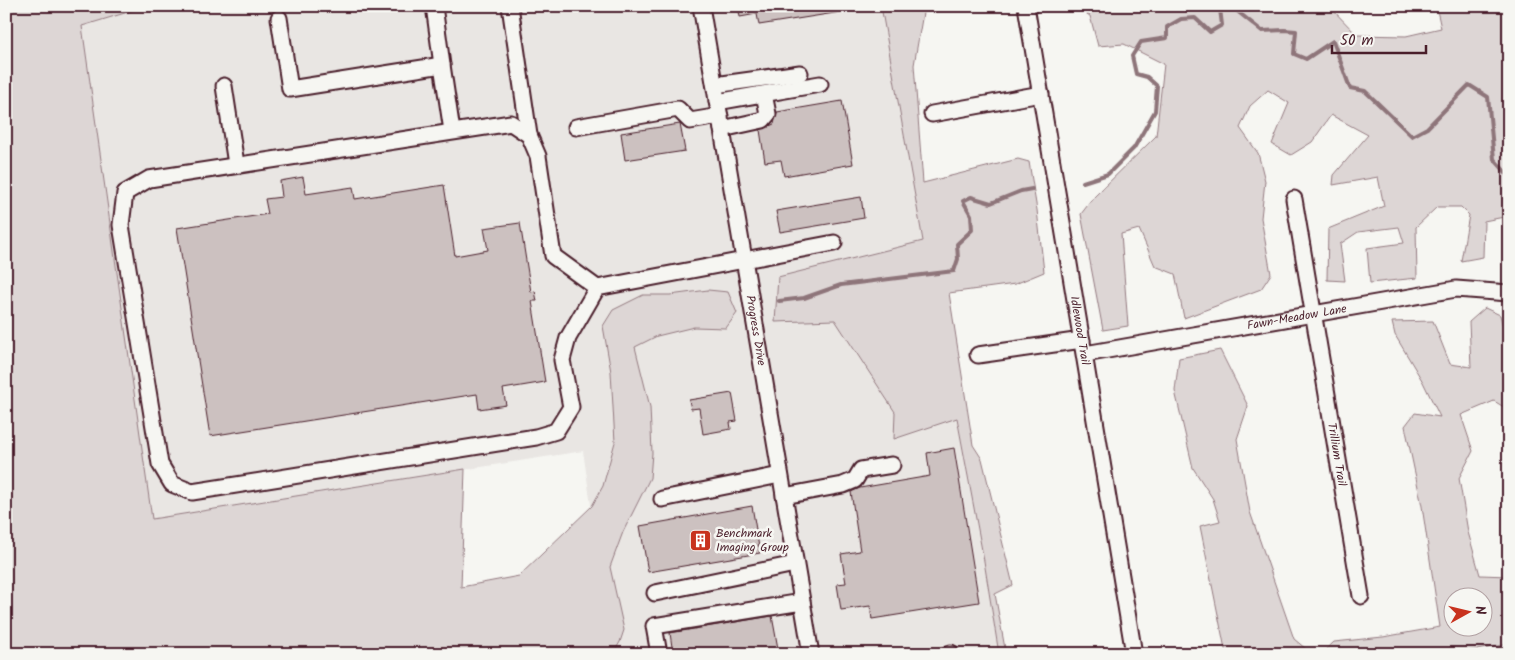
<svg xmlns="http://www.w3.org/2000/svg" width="1515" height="660" font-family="Kalam,sans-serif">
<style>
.built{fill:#e9e6e3}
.green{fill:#ddd6d5;stroke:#947a80;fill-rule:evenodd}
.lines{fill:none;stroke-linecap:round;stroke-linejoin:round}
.stream{stroke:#8e747a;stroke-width:4}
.building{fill:#ccc1c0;stroke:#4a1f2b}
.minor-casing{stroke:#4a1f2b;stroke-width:19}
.minor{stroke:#f6f6f2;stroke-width:15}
.labels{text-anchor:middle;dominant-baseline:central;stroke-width:5;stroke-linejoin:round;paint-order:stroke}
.street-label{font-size:12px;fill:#4a1f2b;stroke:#f6f6f2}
.poi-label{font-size:12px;fill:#4a1f2b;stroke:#f6f6f2;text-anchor:start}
</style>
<rect width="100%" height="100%" fill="#f6f6f2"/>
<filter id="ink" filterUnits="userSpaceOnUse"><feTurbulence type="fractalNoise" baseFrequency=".02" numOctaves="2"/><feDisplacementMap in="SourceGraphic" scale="10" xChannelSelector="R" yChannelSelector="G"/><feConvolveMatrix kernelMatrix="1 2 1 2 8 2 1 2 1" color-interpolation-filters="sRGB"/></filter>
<g filter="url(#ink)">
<polygon class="built" points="148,6 882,6 923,241 984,561 999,654 613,654 583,451 151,519 82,26"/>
<g class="green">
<polygon points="6,6 148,6 82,26 152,519 465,469 461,587 519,576 592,506 603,486 615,442 611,372 603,326 613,310 643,295 670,295 708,290 728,292 737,313 726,328 694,327 657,336 635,347 650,407 652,453 650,478 623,532 610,567 624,630 620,642 613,654 6,654"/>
<polygon points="881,6 924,7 914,65 923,183 1018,159 1029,162 1037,210 1044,272 1015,284 949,293 973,445 982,459 1013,585 995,594 1006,654 999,654 984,561 957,418 894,439 895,412 835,320 775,322 778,277 923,241"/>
<polygon points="1075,6 1329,6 1357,35 1406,36 1441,28 1436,6 1509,6 1509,216 1484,221 1483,257 1461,261 1469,215 1461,207 1437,207 1416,227 1417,278 1370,283 1367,248 1404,243 1399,227 1358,232 1340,244 1345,281 1327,280 1328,229 1384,206 1378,177 1333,185 1334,175 1368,135 1331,115 1312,142 1291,155 1272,144 1289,103 1268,90 1250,106 1240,128 1258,153 1265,181 1261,218 1271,274 1261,289 1184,318 1175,274 1155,266 1139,229 1121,234 1128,326 1103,330 1081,214 1094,197 1156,136 1164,64 1124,44 1098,46 1090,16"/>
<path d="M 1485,308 L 1500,315 L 1509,351 L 1509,410 L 1494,401 L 1461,415 L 1473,451 L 1459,478 L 1468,532 L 1480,575 L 1509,576 L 1509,644 L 1455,654 L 1321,654 L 1334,642 L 1383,637 L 1440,627 L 1422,506 L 1405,426 L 1415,413 L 1440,417 L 1423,382 L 1395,335 L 1392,322 L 1433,321 L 1450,364 L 1471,367 L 1469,322 ZM 1452,598 L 1482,598 L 1482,628 L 1452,628 Z"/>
<polygon points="1220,350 1248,406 1237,439 1250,512 1294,639 1312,654 1226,654 1200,526 1220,521 1213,499 1193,468 1175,391 1179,358"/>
</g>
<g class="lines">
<g class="stream">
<polyline points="1083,182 1108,174 1134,148 1155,111 1157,86 1147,77 1136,74 1132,56 1141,42 1167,38 1167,27 1181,19 1195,18 1210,32 1222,25 1220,9 1232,7 1262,31 1284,30 1296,31 1294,54 1306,59 1333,41 1350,88 1365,91 1412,136 1427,128 1469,85 1488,97 1494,159 1509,176"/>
<polyline points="779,301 804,298 841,285 954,271 958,259 957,244 972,230 971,215 963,201 971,197 991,203 1021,191 1032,189"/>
</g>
</g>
<g class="building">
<polygon points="738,6 840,6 841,12 759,25 757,14 740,17"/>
<polygon points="842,101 853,164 784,176 781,160 765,162 760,130 774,124 777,112"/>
<polygon points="680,124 685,151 625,160 621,133"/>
<polygon points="303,177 306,194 353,187 355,199 444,185 455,256 488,250 484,228 520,223 531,292 535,291 537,301 532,301 545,382 503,389 506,405 479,409 477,394 210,436 177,228 268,214 265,199 282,197 280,181"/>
<polygon points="861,197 864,218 780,232 776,211"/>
<polygon points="732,393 737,421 730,422 731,429 703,434 699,408 691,409 689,400"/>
<polygon points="954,448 979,602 872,619 870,606 841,610 837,584 846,583 841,554 860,551 851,492 860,488 930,476 927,453"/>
<polygon points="752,506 760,553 648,572 640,526"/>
<polygon points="772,616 779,654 673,654 670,633"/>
</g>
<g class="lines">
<defs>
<g id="minor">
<polyline points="434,6 442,65"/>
<polyline points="510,6 529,135"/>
<path id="s1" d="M 701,6 L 811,654"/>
<path id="s2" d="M 1026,6 L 1134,654"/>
<polyline points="279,18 290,89 442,65 452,131"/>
<polyline points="715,85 800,73"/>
<polyline points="224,86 236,164"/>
<polyline points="717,102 820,84"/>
<polyline points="932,114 1041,94"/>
<polyline points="576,127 678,109 690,121 720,116"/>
<polyline points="722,129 763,120 768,114 765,99 759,95"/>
<path id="s3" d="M 1294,199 L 1361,596"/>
<polyline points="597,288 553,256 538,156 529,135 511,123 149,179 125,193 121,225 160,464 172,484 192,492 536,437 556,431 571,407 562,360 568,338 597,288 834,243"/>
<path id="s4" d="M 1085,354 L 1456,289 L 1509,293"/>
<polyline points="978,355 1082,340"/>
<polyline points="784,496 843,485 855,480 861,470 892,465"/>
<polyline points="662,499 780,475"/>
<polyline points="655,593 795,564"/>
<polyline points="659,654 654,626 802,602"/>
<polyline points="949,654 951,653"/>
</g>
</defs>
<use href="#minor" class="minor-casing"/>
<use href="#minor" class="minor"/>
</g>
</g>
<defs>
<symbol id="building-square" viewBox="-11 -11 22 22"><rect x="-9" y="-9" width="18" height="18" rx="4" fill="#c8321e" stroke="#f6f6f2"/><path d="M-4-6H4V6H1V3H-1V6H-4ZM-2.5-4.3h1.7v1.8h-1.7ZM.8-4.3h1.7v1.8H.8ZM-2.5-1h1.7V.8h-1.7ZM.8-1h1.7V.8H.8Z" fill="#fff"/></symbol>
</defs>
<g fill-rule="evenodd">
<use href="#building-square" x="688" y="528" width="25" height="25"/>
</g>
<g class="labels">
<g class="street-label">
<text stroke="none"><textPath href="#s4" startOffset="215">Fawn-Meadow Lane</textPath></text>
<text stroke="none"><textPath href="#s1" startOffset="329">Progress Drive</textPath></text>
<text stroke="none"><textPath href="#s2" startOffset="329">Idlewood Trail</textPath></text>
<text stroke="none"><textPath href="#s3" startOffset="259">Trillium Trail</textPath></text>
</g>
<g class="poi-label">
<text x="716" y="533">Benchmark<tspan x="716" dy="14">Imaging Group</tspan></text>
</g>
</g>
<rect width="1515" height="660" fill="none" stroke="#f6f6f2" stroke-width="25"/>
<rect x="12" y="12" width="1490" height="635" fill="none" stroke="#4a1f2b" stroke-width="2" filter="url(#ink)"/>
<g transform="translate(1468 612) rotate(82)"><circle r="24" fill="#f6f6f2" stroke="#b1a0a2"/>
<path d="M0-4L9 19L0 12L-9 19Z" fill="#c8321e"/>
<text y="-8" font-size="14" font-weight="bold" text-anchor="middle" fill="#4a1f2b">N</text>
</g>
<path d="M1332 45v8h94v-8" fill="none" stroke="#4a1f2b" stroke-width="2.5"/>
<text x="1340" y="45" font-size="15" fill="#4a1f2b" stroke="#f6f6f2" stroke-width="4" paint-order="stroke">50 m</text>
</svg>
